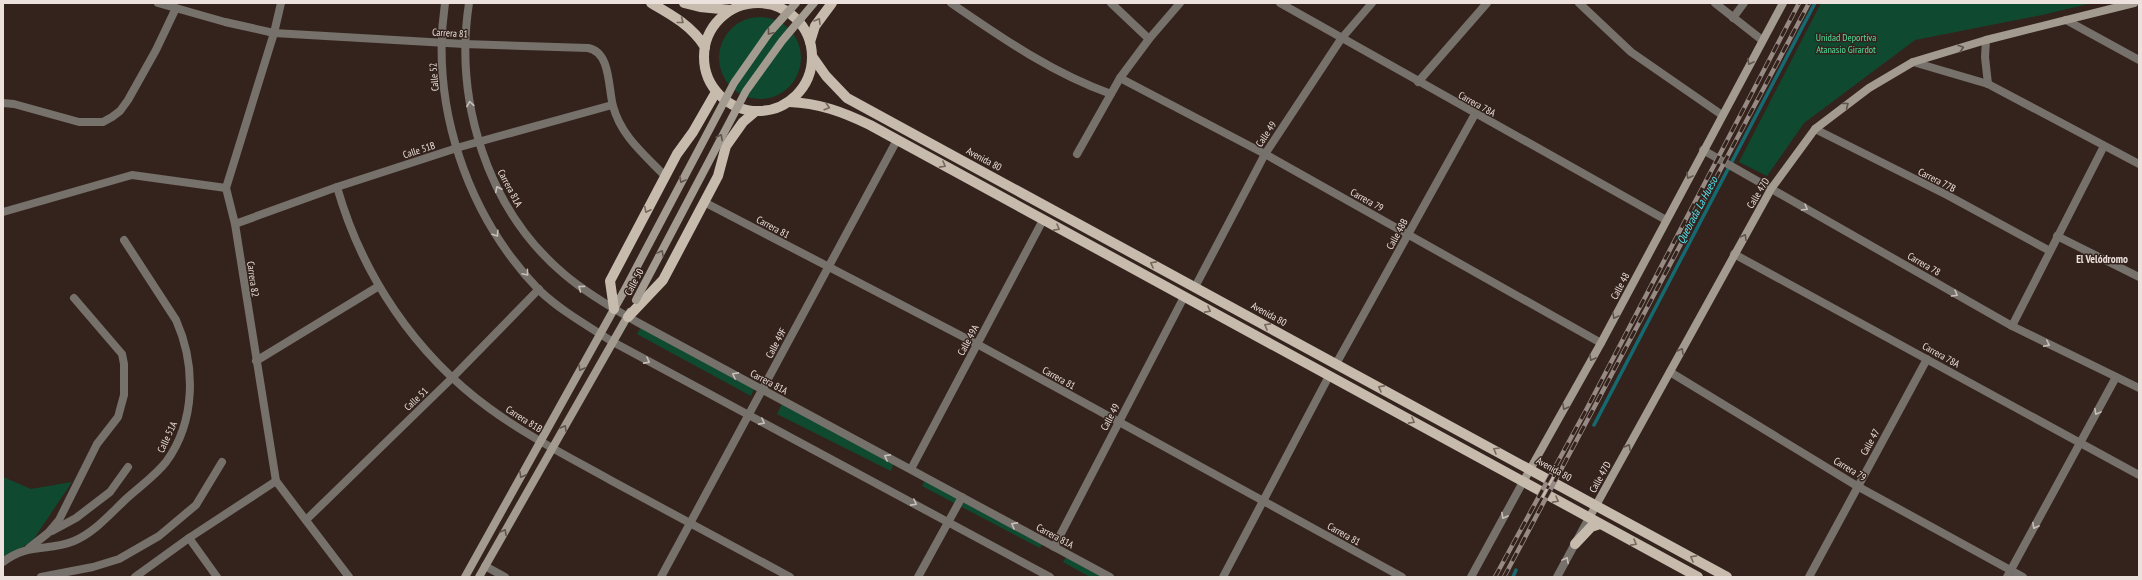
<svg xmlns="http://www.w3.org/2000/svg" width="2142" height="580" font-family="'PT Sans Narrow',sans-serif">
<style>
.green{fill:#0f4a30}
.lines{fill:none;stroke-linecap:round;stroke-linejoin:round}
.stream{stroke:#156a71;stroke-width:3.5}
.minor{stroke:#76716a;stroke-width:8}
.tertiary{stroke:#76716a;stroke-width:8}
.secondary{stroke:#a39b8f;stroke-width:8}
.primary{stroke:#c6bbac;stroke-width:10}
.rail-casing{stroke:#978a85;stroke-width:4.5}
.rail{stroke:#34231d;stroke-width:3;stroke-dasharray:9;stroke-linecap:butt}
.secondary-bridge{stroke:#a39b8f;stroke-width:8}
.oneway{stroke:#76675d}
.oneway2{stroke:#60534b}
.oneway3{stroke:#c9bfba}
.labels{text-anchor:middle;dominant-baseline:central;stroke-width:3;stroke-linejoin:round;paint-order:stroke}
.street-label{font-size:10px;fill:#ece1dd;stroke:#34231d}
.park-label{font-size:10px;fill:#4fe09e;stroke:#34231d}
.water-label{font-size:11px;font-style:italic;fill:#52e8f5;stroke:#34231d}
.neighbourhood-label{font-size:11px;font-weight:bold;fill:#ece1dd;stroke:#34231d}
</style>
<rect width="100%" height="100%" fill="#34231d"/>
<g class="green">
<polygon points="1821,3 2092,3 2042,15 1915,40 1804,123 1767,176 1739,162"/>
<circle cx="760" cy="58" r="41"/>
<polygon points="641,327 755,386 751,396 637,334"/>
<polygon points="782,404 894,462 891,471 777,414"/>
<polygon points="3,477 31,489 72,482 33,540 3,560"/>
<polygon points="926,478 1044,540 1040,548 922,486"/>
<polygon points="1069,553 1109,577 1090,577 1063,562"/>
</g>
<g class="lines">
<g class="stream">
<polyline points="1594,425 1815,3"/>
<polyline points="1513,577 1516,570"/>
</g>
<g class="minor">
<path d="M 951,3 C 1002,38 1052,73 1111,94"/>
<polyline points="1111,3 1149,39"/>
<polyline points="1280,3 1666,220"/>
<polyline points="1579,3 1631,52 1722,115"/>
<polyline points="1715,3 1762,40"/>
<polyline points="1733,18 1744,3"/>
<polyline points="2066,20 2139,60"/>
<polyline points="1986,40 1985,57 1988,84"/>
<path d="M 464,44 L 588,48 C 611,52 608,88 613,106 C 621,136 644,154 665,176"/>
<polyline points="1913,62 1988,84 2139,164"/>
<polyline points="1120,78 1265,154 1601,343"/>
<polyline points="1418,82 1487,3"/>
<polyline points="3,103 14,104 79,122 103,122 112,117 120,111 128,100 156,50 176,8"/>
<polyline points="1815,129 1947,195 2050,251"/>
<polyline points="1077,154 1120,78 1149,39 1180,3"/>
<path d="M 337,187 C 362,275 415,354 489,408 C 527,436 571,458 612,481 C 671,513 730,545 790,577"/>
<polyline points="226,188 235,224 276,481 349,577"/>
<polyline points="226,188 274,33 281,3"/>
<polyline points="704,202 977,344 1402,577"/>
<polyline points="3,212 132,175 226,188"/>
<polyline points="235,224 337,187 460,147 612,105"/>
<polyline points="2057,236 2139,277"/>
<polyline points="1734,254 2139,475"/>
<polyline points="1195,287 1265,154 1341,39 1372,3"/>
<polyline points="2012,326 2104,146"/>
<polyline points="256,361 379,286"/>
<polyline points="1336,364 1475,114"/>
<polyline points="1670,372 1857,486 2023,577"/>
<polyline points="911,469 1043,220"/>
<polyline points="306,520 452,378 539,289"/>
<polyline points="52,531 76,518 110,492 128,467"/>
<polyline points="189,538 217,577"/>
<polyline points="1054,547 1184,297"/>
<polyline points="29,548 48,533 59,520 97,444 118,417 124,395 124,364 122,354 74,298"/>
<path d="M 3,562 C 29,542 48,552 74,541 C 95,532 110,514 126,499 C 139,487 155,476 166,462 C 196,421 196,365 176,320 L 124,240"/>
<polyline points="485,566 505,577"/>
<polyline points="41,577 93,567 119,559 159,536 196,505 222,462"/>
<polyline points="135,577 189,538 276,481"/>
<polyline points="661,577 897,140"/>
<polyline points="918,577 962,497"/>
<polyline points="1223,577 1329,376"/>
<polyline points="1809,577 1927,359"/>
<polyline points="2007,577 2116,377"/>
</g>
<g class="tertiary">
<polyline points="158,3 225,22 274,33 464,44"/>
<path d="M 445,3 C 430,106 467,215 539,290 C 561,311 588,326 613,342 L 1050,577"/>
<path d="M 469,3 C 454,101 487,209 564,274 C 586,293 612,308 637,322 L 1110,577"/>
<polyline points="1703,150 2012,326 2139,388"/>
<polyline points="1471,577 1523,482"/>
<polyline points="1557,577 1589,518"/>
</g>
<g class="secondary">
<polyline points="1523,482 1601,343 1783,3"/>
<polyline points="1589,518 1771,189 1815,129 1869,88 1913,62 1986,40 2134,3"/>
<polyline points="465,577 623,293"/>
<polyline points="479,577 630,312"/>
</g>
<g class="primary">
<path d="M 651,3 C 672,15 692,26 705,47"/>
<polyline points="684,3 700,7 731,10"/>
<circle cx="758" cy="57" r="54"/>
<polyline points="810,42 815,26 832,3"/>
<polyline points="812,56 826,76 847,98 1727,577"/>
<path d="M 789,102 C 819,103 843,112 870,125 L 1698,577"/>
<polyline points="614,309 610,281 677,154 693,132 716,92"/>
<polyline points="628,317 663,280 718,176 726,146 743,122 756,111"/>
<polyline points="1575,544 1591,527 1600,524"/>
</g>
<defs>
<g id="rail">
<polyline points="1495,577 1585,412 1799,3"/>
<polyline points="1504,577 1809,3"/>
</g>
</defs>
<use href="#rail" class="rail-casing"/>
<use href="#rail" class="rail"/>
<g class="secondary-bridge">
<polyline points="623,293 734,83 769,33 796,3"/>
<polyline points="636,300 746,91 782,41 814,3"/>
</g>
</g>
<defs><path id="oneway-chevron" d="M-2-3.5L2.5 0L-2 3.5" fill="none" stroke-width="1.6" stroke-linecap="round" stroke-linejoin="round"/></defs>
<g class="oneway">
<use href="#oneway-chevron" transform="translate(681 21) rotate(38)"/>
<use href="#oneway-chevron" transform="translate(818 21) rotate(-60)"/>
<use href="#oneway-chevron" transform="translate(827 107) rotate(16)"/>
<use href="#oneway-chevron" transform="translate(943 165) rotate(29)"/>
<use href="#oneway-chevron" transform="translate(647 210) rotate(117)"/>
<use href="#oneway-chevron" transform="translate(1057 228) rotate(29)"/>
<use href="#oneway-chevron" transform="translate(1153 264) rotate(-152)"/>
<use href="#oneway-chevron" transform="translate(1208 310) rotate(29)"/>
<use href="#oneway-chevron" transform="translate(1267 326) rotate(-151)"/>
<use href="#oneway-chevron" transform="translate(1381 388) rotate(-151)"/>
<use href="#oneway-chevron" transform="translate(1412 421) rotate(29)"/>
<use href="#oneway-chevron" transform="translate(1496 450) rotate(-150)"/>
<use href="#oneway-chevron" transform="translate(1556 500) rotate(29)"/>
<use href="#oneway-chevron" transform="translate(1634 543) rotate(29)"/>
<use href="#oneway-chevron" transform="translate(1693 558) rotate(-151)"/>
</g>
<g class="oneway2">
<use href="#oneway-chevron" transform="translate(770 32) rotate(130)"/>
<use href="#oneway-chevron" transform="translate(1961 48) rotate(-17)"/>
<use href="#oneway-chevron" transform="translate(1750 62) rotate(118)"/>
<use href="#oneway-chevron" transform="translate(1846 105) rotate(-37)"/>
<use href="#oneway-chevron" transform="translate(720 137) rotate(-63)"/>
<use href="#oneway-chevron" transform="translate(1689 176) rotate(118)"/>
<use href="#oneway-chevron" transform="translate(682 180) rotate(118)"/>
<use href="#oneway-chevron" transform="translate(1744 237) rotate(-60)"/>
<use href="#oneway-chevron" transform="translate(661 253) rotate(-62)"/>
<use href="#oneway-chevron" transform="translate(1615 316) rotate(118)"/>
<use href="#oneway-chevron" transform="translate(1681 351) rotate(-61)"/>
<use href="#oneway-chevron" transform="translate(1592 358) rotate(119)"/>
<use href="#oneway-chevron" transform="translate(581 368) rotate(119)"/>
<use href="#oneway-chevron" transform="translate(1565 407) rotate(119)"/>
<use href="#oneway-chevron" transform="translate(564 428) rotate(-60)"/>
<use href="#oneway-chevron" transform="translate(1628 447) rotate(-61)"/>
<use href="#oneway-chevron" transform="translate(522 475) rotate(119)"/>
<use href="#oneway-chevron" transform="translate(504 532) rotate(-60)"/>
</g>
<g class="oneway3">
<use href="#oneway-chevron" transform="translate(470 104) rotate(-99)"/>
<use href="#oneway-chevron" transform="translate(498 189) rotate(-117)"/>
<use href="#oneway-chevron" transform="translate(1805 208) rotate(30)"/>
<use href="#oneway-chevron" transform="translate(496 234) rotate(57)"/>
<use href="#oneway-chevron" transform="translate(526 273) rotate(50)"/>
<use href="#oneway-chevron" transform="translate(581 288) rotate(-144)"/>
<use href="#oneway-chevron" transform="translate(1955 294) rotate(30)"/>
<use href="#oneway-chevron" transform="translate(2047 344) rotate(26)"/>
<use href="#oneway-chevron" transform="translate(647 361) rotate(28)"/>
<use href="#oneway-chevron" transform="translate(735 375) rotate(-152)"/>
<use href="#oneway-chevron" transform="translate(2097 412) rotate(118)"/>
<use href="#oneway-chevron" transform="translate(762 422) rotate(28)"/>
<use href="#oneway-chevron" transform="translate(887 457) rotate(-152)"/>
<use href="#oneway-chevron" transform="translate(914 503) rotate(28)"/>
<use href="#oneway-chevron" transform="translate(1504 516) rotate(119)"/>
<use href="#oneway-chevron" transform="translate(1014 525) rotate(-151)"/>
<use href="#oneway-chevron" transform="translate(2035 526) rotate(119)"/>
<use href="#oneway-chevron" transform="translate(1566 560) rotate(-62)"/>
</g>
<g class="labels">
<g class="street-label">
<text transform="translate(450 33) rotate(3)">Carrera 81</text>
<text transform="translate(434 77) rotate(-95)">Calle 52</text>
<text transform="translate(1477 104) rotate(29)">Carrera 78A</text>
<text transform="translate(1266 134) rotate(-56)">Calle 49</text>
<text transform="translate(419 150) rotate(-18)">Calle 51B</text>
<text transform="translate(984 159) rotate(28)">Avenida 80</text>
<text transform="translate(1937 180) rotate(27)">Carrera 77B</text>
<text transform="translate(510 188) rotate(62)">Carrera 81A</text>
<text transform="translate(1758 193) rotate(-59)">Calle 47D</text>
<text transform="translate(1367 200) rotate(29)">Carrera 79</text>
<text transform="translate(773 227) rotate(28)">Carrera 81</text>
<text transform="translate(1397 234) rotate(-61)">Calle 48B</text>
<text transform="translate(1924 264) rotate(30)">Carrera 78</text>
<text transform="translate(253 279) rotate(82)">Carrera 82</text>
<text transform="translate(634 282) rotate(-62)">Calle 50</text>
<text transform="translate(1620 286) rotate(-62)">Calle 48</text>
<text transform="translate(1269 314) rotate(29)">Avenida 80</text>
<text transform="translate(968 340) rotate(-62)">Calle 49A</text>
<text transform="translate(776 343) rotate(-62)">Calle 49F</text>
<text transform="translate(1941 355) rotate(29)">Carrera 78A</text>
<text transform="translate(1059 378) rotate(29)">Carrera 81</text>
<text transform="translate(769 382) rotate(28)">Carrera 81A</text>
<text transform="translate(416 399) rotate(-44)">Calle 51</text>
<text transform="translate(1110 417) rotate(-62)">Calle 49</text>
<text transform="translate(524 419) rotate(32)">Carrera 81B</text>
<text transform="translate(167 437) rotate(-65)">Calle 51A</text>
<text transform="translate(1870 442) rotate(-61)">Calle 47</text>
<text transform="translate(1554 469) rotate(29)">Avenida 80</text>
<text transform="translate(1850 469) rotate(31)">Carrera 79</text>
<text transform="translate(1600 477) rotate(-61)">Calle 47D</text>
<text transform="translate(1344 534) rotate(29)">Carrera 81</text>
<text transform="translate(1055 536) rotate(28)">Carrera 81A</text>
</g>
<g class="park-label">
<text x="1846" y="37">Unidad Deportiva<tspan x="1846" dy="12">Atanasio Girardot</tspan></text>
</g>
<g class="water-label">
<text transform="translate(1697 210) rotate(-62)">Quebrada La Hueso</text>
</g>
<g class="neighbourhood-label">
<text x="2102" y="259">El Velódromo</text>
</g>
</g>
<rect width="2142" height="580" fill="none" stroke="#ece1dd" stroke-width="8"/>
</svg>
